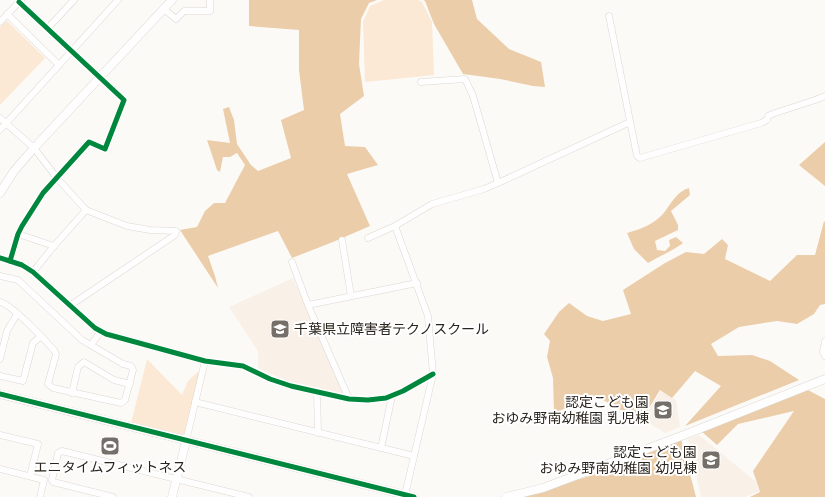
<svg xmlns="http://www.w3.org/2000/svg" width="825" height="497" font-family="Mulish,'Noto Sans JP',sans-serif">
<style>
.built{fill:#f9f0e7}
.green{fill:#fbe9d5}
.forest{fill:#eccda9}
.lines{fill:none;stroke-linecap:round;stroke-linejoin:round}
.minor-casing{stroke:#dcd7d2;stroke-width:7}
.tertiary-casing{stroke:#dcd7d2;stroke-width:9}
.minor{stroke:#fffefe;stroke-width:6}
.tertiary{stroke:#fffefe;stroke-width:8}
.cycleway-casing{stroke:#fff;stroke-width:8}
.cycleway{stroke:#00873e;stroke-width:5}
.labels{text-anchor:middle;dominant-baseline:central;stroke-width:4;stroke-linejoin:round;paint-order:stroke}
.poi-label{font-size:14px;fill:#2a241d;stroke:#fff;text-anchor:end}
</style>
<rect width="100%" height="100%" fill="#fcfaf7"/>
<g class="built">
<polygon points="293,278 345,394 344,395 291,383 258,368 258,351 229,307"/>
<polygon points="661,391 676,400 680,427 665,433 643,419"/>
<polygon points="699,435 755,481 759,491 745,497 701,497 688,439"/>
</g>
<g class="green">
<polygon points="384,0 418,0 422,2 432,22 434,75 365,82 363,22 370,6"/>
<polygon points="7,21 45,58 0,105 0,27"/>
<polygon points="147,359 182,395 188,381 200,370 184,435 131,423"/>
</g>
<g class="forest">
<polygon points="249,0 377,0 369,3 361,19 359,64 364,96 340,114 345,146 365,147 378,165 347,174 370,226 333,242 292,258 278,231 208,256 215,276 218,288 180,230 197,227 205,211 214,203 225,203 245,165 237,153 230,157 223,157 220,172 217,170 207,140 230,143 223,109 229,107 234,120 237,144 251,165 258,171 291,158 281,120 304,110 299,70 299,30 249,26"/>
<polygon points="423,0 472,0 477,19 509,49 541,62 545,87 533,86 500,79 463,74 434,24 425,1"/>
<polygon points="825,142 825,186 799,165"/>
<path d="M 689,188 L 690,195 L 671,211 L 678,225 L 678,230 L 655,241 L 657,250 L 665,251 L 670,246 L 669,240 L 676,237 L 683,243 C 672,251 660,256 648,263 L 634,249 L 627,233 C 640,229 653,225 663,214 C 671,204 676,192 689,188 Z"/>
<polygon points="824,221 825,222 825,304 820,305 814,314 797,324 777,321 739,327 711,344 718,356 752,355 770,361 799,380 685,426 721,386 695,371 672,398 660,390 641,421 596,396 554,413 553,378 547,357 550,341 544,334 559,312 569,303 587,316 603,321 631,314 623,290 665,263 686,252 704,254 722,239 728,245 725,259 770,281 797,255 815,255"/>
<polygon points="804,388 825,399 825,497 750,497 760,492 753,471 794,411 738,424 717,445 701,431"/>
<polygon points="681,439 696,497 521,497 596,474"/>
</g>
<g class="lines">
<defs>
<g id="minor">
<polyline points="164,9 176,19 184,11 210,11 210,0"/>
<polyline points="7,14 59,65"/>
<polyline points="609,16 637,156 640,158 761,123 767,120 768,116 775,113 815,100 825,96"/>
<polyline points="0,22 21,0"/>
<polyline points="48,28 74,0"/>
<polyline points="421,82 465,79 473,96 498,183"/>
<polyline points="0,118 34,148 57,178 86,210 127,226 150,230 176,231 175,235 172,237 71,305"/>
<polyline points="0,130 118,0"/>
<polyline points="395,226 428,316 433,374 405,495"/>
<polyline points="18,234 54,246"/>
<polyline points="368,238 395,226 432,204 484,189 498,183 630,122"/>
<polyline points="342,240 351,296"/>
<polyline points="0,258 22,265 33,272 95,328 106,334 205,361 243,366 270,379 291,386 349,399 368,400 386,398 403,391 433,374"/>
<polyline points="10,261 18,234 22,226 43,193 89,142 105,149 124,100 19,2"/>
<polyline points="292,262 308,305 349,399"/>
<polyline points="33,272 54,246 86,210"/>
<path d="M 0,276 L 18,280 L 82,340 L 123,364 L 131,366 L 133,370 L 125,400 L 121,403 L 53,388 L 48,384 L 56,354 L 54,350 C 45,340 11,304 0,302"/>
<polyline points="308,305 417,283"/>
<polyline points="825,341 823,352 825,356"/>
<polyline points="91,345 101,331"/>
<polyline points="0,359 7,331 17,314"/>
<polyline points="0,376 23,381 33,343 41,336"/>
<polyline points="317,392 318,433"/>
<polyline points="72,393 78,367 84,362 114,380 130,384"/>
<polyline points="195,402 414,456"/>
<polyline points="0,435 38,444 30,476"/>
<polyline points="186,441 205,361"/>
<polyline points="381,448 392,396"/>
<polyline points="0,469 44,480 40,497"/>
<polyline points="113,497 53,482 52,480 58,453 62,451 249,497"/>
</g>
<g id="tertiary">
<polyline points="0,193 14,171 34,148 172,0"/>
<polyline points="0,394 414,497"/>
<polyline points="172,497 186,441"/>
<polyline points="506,497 543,488 684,435 825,379"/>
</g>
</defs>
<use href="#minor" class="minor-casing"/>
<use href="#tertiary" class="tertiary-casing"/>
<use href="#minor" class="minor"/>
<use href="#tertiary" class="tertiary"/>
<defs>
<g id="cycleway">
<polyline points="0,258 22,265 33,272 95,328 106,334 205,361 243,366 270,379 291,386 349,399 368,400 386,398 403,391 433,374"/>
<polyline points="10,261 18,234 22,226 43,193 89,142 105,149 124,100 19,2"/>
<polyline points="0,394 414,497"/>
</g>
</defs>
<use href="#cycleway" class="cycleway-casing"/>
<use href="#cycleway" class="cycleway"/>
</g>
<defs>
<symbol id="university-square" viewBox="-11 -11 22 22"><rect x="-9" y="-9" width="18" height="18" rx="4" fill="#746f69" stroke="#fff"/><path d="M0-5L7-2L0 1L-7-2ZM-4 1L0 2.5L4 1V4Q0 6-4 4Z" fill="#fff"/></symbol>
<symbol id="school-square" viewBox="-11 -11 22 22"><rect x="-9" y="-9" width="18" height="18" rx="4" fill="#746f69" stroke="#fff"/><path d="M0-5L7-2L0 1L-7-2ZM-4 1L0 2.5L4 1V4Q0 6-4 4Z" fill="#fff"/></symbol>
<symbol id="stadium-square" viewBox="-11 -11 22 22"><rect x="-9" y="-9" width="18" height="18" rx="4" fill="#746f69" stroke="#fff"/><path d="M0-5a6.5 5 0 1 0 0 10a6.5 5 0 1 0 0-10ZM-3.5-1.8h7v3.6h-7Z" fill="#fff"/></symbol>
</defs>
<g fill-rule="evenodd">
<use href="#university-square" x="269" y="318" width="22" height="22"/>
<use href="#school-square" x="652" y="399" width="22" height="22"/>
<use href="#stadium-square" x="99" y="435" width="22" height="22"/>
<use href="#school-square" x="700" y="449" width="22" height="22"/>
</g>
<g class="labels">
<g class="poi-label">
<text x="294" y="329" text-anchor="start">千葉県立障害者テクノスクール</text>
<text x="649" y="402">認定こども園<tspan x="649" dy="16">おゆみ野南幼稚園 乳児棟</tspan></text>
<text x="697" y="452">認定こども園<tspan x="697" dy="16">おゆみ野南幼稚園 幼児棟</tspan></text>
<text x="110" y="467" text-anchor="middle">エニタイムフィットネス</text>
</g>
</g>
</svg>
